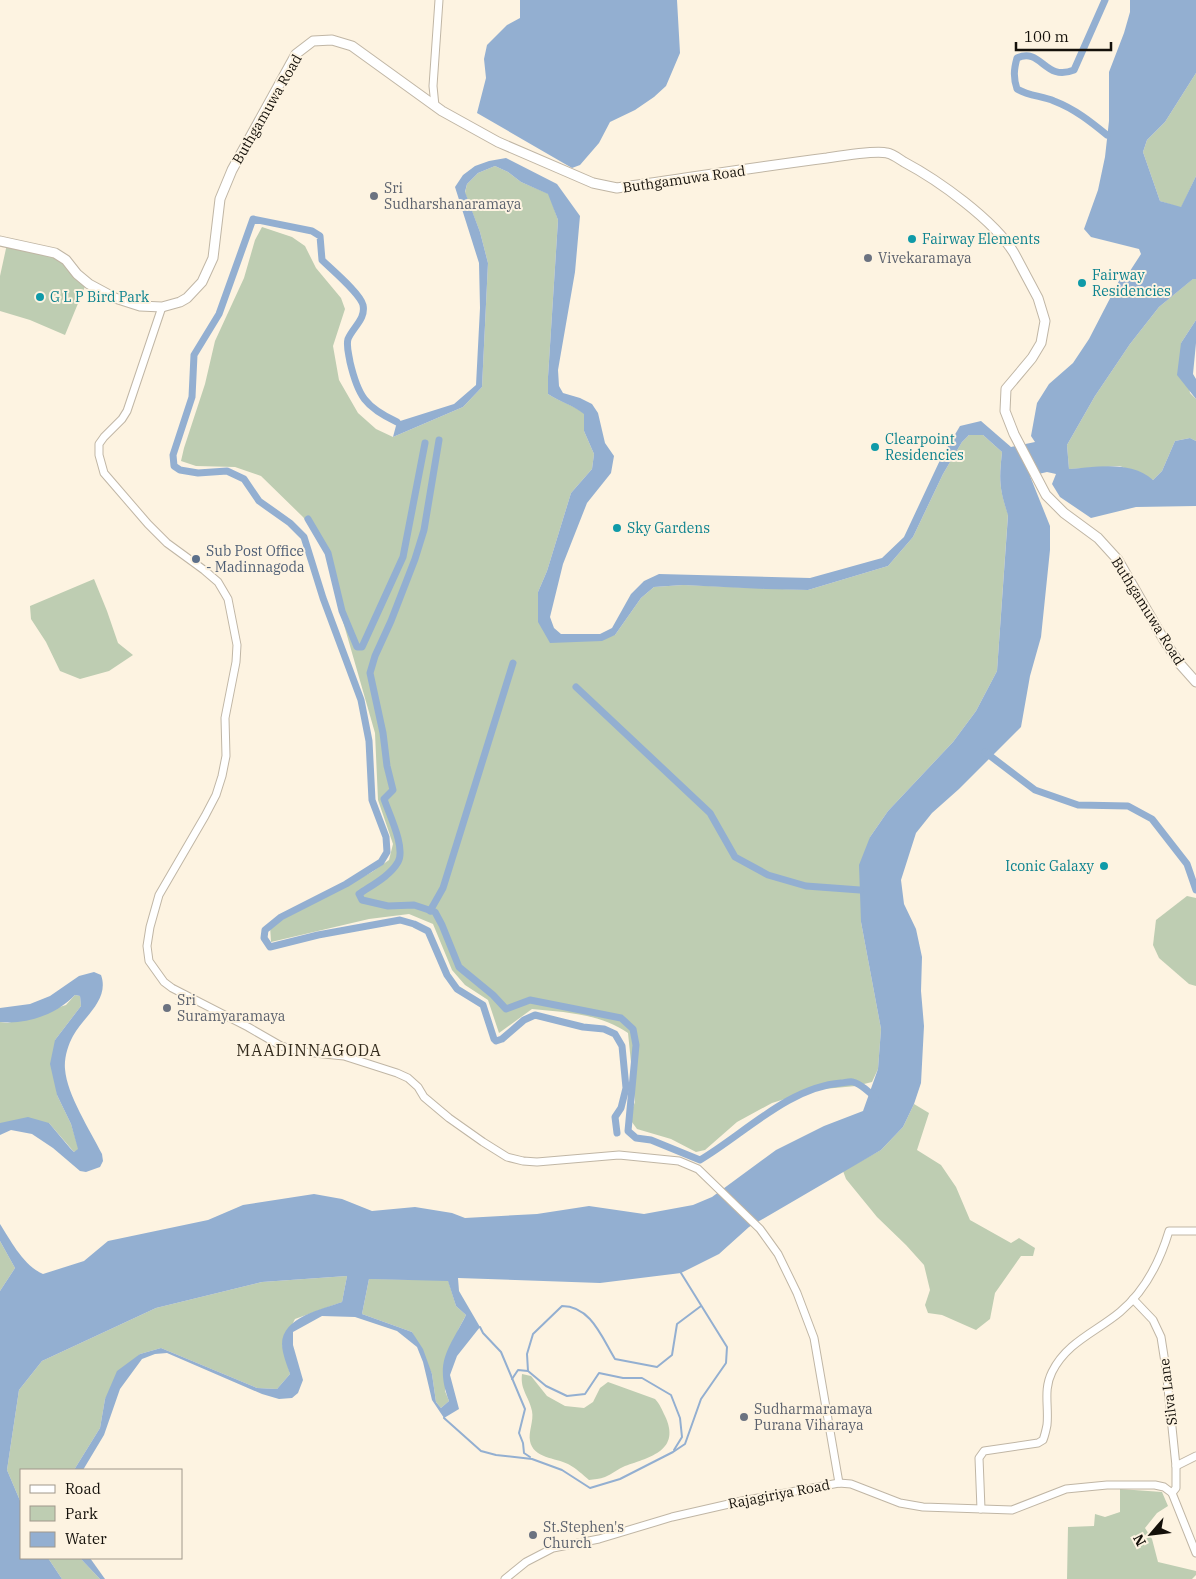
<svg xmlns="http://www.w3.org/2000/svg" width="1196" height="1579" font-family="'IBM Plex Serif',serif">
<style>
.green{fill:#becdb2}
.water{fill:#93afd1;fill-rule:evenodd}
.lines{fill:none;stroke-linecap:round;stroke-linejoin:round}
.stream{stroke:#93afd1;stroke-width:2}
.canal{stroke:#93afd1;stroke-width:7}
.minor-casing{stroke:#c0b6a5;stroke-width:9}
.major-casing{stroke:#c0b6a5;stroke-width:11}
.minor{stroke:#fff;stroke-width:7}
.major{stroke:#fff;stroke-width:9}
.worship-dot{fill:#6b7280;stroke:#fdf3e1;stroke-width:2}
.culture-dot{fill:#0f9aa8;stroke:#fdf3e1;stroke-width:2}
.service-dot{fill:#5c6f8a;stroke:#fdf3e1;stroke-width:2}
.labels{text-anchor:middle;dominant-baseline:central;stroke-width:4;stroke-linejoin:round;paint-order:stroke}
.street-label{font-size:14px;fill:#14100a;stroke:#fdf3e1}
.worship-label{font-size:14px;fill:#5b616d;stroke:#fdf3e1;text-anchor:start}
.culture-label{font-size:14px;fill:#0d838f;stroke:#fdf3e1;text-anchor:start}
.service-label{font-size:14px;fill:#4e5e75;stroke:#fdf3e1;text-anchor:start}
.quarter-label{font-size:16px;letter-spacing:1px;fill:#322a1c;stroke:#fdf3e1}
</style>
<rect width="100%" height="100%" fill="#fdf3e1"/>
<g class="green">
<polygon points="1196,73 1196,176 1181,208 1160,201 1143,152 1147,140 1165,122"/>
<path d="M 495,166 L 508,172 L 521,182 L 549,194 L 558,220 L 548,377 L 548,394 C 560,402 574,405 585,414 L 584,431 L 594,454 L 592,469 L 571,493 L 547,571 L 538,592 L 550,642 L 615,635 L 641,598 L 654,587 L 683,585 L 808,590 L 888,566 L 913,537 L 943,474 L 962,442 L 969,435 L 983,435 L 1002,452 C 999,480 999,488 1008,514 L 997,671 L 976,711 L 953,742 L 888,811 L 870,837 L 861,922 L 881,1029 L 878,1069 L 872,1082 L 856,1086 L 813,1090 L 772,1103 L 737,1122 L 705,1150 L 696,1152 L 671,1139 L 637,1129 L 629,1118 L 635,1102 L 628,1033 C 601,1014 564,1012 532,1009 L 499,1033 L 488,1000 L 465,985 L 452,970 L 433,924 L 409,914 L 369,919 L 271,942 L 270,926 L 372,872 L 389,860 L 393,844 L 378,800 L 375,733 L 338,604 L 325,546 L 303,517 L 261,476 L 235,467 L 196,466 L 181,461 L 184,448 L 205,384 L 215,341 L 244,278 L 255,240 L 262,227 L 292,237 L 305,246 L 316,268 L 341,298 L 345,309 L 333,346 L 339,380 L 358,413 L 376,429 L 393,437 L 463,407 L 482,387 L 488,263 L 480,232 L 465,193 L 467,184 L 478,173 Z"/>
<polygon points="7,244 54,255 86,284 65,335 30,320 0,311 0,276"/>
<polygon points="1194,278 1196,279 1196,320 1181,343 1190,393 1196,399 1196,441 1190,438 1175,441 1162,471 1153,480 1120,466 1069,469 1067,445 1095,396 1130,344 1159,307"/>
<polygon points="94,579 107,611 118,643 133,655 109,671 80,679 60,671 46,642 31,619 30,606"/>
<polygon points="1187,896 1196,898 1196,986 1189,984 1159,958 1153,945 1156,920"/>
<polygon points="75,995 80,996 81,1006 55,1040 57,1095 71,1124 79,1150 74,1152 49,1123 0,1123 0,1022 8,1023 66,1005"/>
<polygon points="914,1104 929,1113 917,1150 941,1165 956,1187 970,1220 1011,1243 1019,1238 1035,1248 1033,1256 1021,1256 995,1293 990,1319 976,1330 942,1315 928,1313 925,1305 930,1290 924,1265 906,1245 877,1217 846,1179 843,1171 881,1150 903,1127"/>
<polygon points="0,1241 15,1268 0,1291"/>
<polygon points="347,1276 342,1302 295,1319 282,1344 290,1374 277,1389 257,1388 161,1348 140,1354 105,1399 100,1428 74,1470 21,1470 21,1503 7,1470 19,1390 42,1361 156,1308 262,1282"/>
<polygon points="369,1279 448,1280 456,1306 466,1315 458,1330 445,1391 449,1401 441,1408 436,1402 432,1374 412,1332 362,1314"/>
<path d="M 522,1374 L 531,1376 L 547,1396 L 565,1406 L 584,1408 L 593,1402 L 600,1388 L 608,1382 L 655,1399 C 660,1404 662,1410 665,1416 C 681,1450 651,1457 625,1466 C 618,1469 612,1474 605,1477 C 600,1479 594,1479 589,1480 C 583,1475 576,1468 568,1464 C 556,1458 533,1458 530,1441 C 528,1432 534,1421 532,1411 C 529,1396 520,1390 522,1374 Z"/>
<polygon points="1120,1489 1162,1492 1168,1506 1157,1513 1145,1528 1152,1539 1158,1562 1196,1571 1196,1575 1192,1579 1067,1579 1068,1527 1094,1526 1095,1514 1105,1517 1120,1512"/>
<polygon points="48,1558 80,1558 100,1579 62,1579"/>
</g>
<g class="water">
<polygon points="520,0 677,0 680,53 666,86 654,97 635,110 610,122 599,143 580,165 572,168 477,113 486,78 484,59 487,45 507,25 520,18"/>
<path d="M 1130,0 L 1196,0 L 1196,73 L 1165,122 L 1147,140 L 1143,152 L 1160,201 L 1181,207 L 1196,176 L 1196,279 L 1193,279 L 1159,307 L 1130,344 L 1095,396 L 1067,445 L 1069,469 C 1096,467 1131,460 1153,480 L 1162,471 L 1175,441 L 1190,438 L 1196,441 L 1196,506 L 1136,507 L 1091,518 L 1060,497 L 1052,484 L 1056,474 L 1047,472 L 1030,476 L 1050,526 L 1050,550 L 1041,637 L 1030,676 L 1021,727 L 959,789 L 932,813 L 916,833 L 901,880 L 904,904 L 916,929 L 922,957 L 921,991 L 924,1026 L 921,1083 L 914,1104 L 903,1127 L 881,1150 L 749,1227 L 719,1254 L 681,1273 L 600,1283 L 458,1278 L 459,1291 L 480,1327 L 457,1356 L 450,1375 L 459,1409 L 444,1418 L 432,1400 L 423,1362 L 417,1347 L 397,1331 L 355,1317 L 322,1316 L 293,1332 L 293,1345 L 303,1380 L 298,1393 L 292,1398 L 279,1399 L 262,1394 L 167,1353 L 155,1354 L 142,1359 L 120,1389 L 104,1435 L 83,1470 L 74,1470 L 100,1428 L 105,1399 L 117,1371 L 140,1354 L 161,1348 L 257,1388 L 277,1389 L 290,1374 C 287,1365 282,1353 282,1344 C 282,1317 323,1309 342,1302 L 347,1276 L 262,1282 L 156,1308 L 42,1361 L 19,1390 L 7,1470 L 21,1503 L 21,1558 L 48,1558 L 62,1579 L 0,1579 L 0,1291 L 15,1268 L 0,1241 L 0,1224 C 11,1241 23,1265 43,1274 L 84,1261 L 108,1241 L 208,1220 L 243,1205 L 314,1194 L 342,1199 L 372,1211 L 415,1207 L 452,1213 L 465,1218 L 537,1214 L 589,1206 L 644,1214 L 693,1205 L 712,1197 L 776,1150 L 824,1126 L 863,1111 L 878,1069 L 881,1029 L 861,922 L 859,865 L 870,837 L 888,811 L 953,742 L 976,711 L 997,671 L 1008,515 C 999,488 999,480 1002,452 L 983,435 L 969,435 L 962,442 L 943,474 L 913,537 L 888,566 L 808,590 L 765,589 L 683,585 L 654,587 L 641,598 L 615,635 L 602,641 L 550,643 L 538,622 L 538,592 L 547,571 L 571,493 L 592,469 L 594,454 L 584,431 L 584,414 C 573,405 560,402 548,394 L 548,377 L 558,220 L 548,194 L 521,182 L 508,172 L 495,166 L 478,173 L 467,184 L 465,192 L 480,232 L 488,263 L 482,387 L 463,407 L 393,437 L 397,422 L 454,404 L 476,385 L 480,308 L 479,263 L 455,187 L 463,175 L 475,166 L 489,161 L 506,158 L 557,184 L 580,216 L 575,272 L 558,370 L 559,386 L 563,393 L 580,398 L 592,404 L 598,413 L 605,443 L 614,456 L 611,473 L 587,503 L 563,564 L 550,617 L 554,628 L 561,634 L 600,634 L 612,628 L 631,594 L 644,581 L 659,574 L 810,578 L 882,558 L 904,537 L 941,458 L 960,426 L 981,421 L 1011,447 L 1035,442 L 1031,436 L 1037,403 L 1049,384 L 1073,363 L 1089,339 L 1120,279 L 1130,271 L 1141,254 L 1139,249 L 1091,237 L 1084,229 L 1098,190 L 1105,157 L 1109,121 L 1109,72 L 1124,33 L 1130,12 ZM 369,1279 L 448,1281 L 456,1306 L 466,1315 C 449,1349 434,1361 449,1401 L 441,1408 L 436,1402 L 432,1374 L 423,1349 L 412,1332 L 362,1314 Z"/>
<polygon points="1196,320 1196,343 1193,374 1196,379 1196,399 1177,375 1181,343"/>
<path d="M 94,972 L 101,975 C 110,1000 83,1017 73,1036 C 68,1045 64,1058 65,1069 C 67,1095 90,1130 102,1154 L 103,1161 L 100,1167 L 86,1172 L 80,1171 L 53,1148 L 32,1134 L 11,1130 L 0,1135 L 0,1123 L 28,1117 L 49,1123 L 70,1148 L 74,1152 L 78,1149 L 71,1124 L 57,1095 L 50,1064 L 55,1040 L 81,1006 L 80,996 L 75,995 C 57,1014 27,1025 0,1022 L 0,1008 L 30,1004 L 50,996 L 79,976 Z"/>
<polygon points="80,1558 90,1558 105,1579 100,1579"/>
</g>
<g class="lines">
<g class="stream">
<polyline points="480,1327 483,1333 501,1352 525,1409 519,1433 523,1443 524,1453 530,1457"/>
<path d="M 528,1371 L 527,1354 L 533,1334 L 562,1306 C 591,1306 602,1338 615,1359 L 657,1367 L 672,1355 L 677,1324 L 701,1306"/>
<polyline points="512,1379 518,1370 528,1371 546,1386 567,1396 585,1394 599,1373 623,1378 642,1378 671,1395 680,1418 682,1437 674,1450"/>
<polyline points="444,1418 481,1451 496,1455 532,1459 562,1470 590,1488 620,1479 673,1452 685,1444 701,1399 726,1363 727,1347 681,1273"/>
</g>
<g class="canal">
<path d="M 1105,0 L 1074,70 C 1044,82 1042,47 1017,58 C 1014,69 1013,77 1017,89 C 1029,96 1042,96 1054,101 C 1075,109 1091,122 1107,135"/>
<path d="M 397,422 C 365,407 358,396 350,362 C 349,355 346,346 348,339 C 353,327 366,319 363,305 C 360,293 331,269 322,260 L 320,236 L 312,231 L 253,219 L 219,314 L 194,355 L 192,397 L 173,455 L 174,466 L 180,470 L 198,473 L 227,471 L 244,479 L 259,501 L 290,523 L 304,537 L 323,598 L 361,700 L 369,741 L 372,800 L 386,837 L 387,852 L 381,862 L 346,884 L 281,917 L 265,930 L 264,938 L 270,947 L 318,935 L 400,920 L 414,924 L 428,931 L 447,975 L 457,989 L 483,1005 L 494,1039 L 496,1041 L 502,1039 L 524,1020 L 535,1015 L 583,1027 L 604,1029 L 615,1034 L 622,1046 L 626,1088 L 621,1108 L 615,1117 L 617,1133"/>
<path d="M 439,440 L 424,530 L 415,559 L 391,621 L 375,656 L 370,673 L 383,733 L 387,766 L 393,790 L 384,799 C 389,814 406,848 398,862 C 390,876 372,885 359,894 L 362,900 L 388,906 L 414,905 L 435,912 L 442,925 L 459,967 L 493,995 L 506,1009 L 530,1000 L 621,1018 L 633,1029 L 636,1045 L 628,1131 L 636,1138 L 651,1140 L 700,1160 C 744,1134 789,1087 841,1083 C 844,1083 850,1081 853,1082 C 860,1084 870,1092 875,1098"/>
<polyline points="308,519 328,553 342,611 357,647 362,647 403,557 425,443"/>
<polyline points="576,687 710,813 735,857 768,875 806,886 860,890"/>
<polyline points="985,752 1035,790 1078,805 1128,806 1152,819 1187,864 1196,890"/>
<polyline points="430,911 443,888 513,663"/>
</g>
<defs>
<g id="minor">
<polyline points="435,106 433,86 439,0"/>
<polyline points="162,307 127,411 122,419 104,437 99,444 99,455 104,473 148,524 167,543 204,570 218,582 228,599 237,645 236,662 225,718 226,756 222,776 216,795 205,816 159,895 150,927 147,946 149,961 164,982 172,988 248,1027 281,1046 304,1052 344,1056 397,1073 408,1078 418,1087 424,1097 449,1118 483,1142 507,1157 523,1161 537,1162 619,1155 679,1161 698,1169 760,1229 778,1254 797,1293 814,1338 839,1483"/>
<polyline points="1133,1299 1153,1320 1161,1337 1166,1369 1176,1466 1176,1488 1172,1493"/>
<polyline points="1176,1466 1196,1456"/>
<path d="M 981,1509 L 979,1458 L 984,1451 L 1038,1443 L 1043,1440 C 1045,1435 1046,1430 1047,1425 C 1049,1406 1043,1390 1052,1372 C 1067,1342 1096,1332 1120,1312 C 1145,1291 1160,1261 1169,1231 L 1196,1231"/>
<polyline points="505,1579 526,1562 553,1548 599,1539 672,1517 742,1501 839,1483 851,1484 900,1503 923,1507 1012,1510 1066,1489 1107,1485 1155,1485 1164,1487 1172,1493 1196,1553"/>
</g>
<path id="major" d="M 0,241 L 55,253 L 66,260 L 77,274 L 89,284 L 115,298 L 140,306 L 162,307 L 180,302 L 187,298 L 202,282 L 213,258 L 220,199 L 232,170 L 296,54 L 313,41 L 332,40 L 352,46 L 442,111 L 498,142 L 593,183 L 617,188 C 687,178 757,167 827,158 C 840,156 876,150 887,153 C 893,154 899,159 904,162 C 938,180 994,220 1014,253 L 1038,298 L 1045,321 L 1041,343 L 1032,358 L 1006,389 L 1005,411 L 1014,434 L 1046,495 L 1064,513 L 1098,538 L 1118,560 L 1164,640 L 1180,664 L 1196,682"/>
</defs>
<use href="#minor" class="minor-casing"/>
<use href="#major" class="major-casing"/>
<use href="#minor" class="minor"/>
<use href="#major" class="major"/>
</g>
<g class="worship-dot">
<circle cx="374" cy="196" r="5"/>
<circle cx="868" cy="258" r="5"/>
<circle cx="167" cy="1008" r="5"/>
<circle cx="744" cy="1417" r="5"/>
<circle cx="533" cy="1535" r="5"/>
</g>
<g class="culture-dot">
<circle cx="912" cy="239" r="5"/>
<circle cx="1082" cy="283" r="5"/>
<circle cx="40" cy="297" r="5"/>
<circle cx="875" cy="447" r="5"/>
<circle cx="617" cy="528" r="5"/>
<circle cx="1104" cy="866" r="5"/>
</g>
<circle class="service-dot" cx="196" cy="559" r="5"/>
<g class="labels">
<g class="street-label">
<text transform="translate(267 109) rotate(-60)">Buthgamuwa Road</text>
<text transform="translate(684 179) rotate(-8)">Buthgamuwa Road</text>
<text transform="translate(1148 611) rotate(58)">Buthgamuwa Road</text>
<text transform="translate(1168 1392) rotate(-97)">Silva Lane</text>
<text transform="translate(779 1494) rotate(-11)">Rajagiriya Road</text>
</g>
<g class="worship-label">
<text x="384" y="188">Sri<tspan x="384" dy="16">Sudharshanaramaya</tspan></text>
<text x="878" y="258">Vivekaramaya</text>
<text x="177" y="1000">Sri<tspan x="177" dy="16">Suramyaramaya</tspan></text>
<text x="754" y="1409">Sudharmaramaya<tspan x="754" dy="16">Purana Viharaya</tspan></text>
<text x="543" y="1527">St.Stephen's<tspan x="543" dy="16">Church</tspan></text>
</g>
<g class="culture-label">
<text x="922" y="239">Fairway Elements</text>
<text x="1092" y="275">Fairway<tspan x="1092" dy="16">Residencies</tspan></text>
<text x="50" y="297">G L P Bird Park</text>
<text x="885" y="439">Clearpoint<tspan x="885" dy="16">Residencies</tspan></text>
<text x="627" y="528">Sky Gardens</text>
<text x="1094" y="866" text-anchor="end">Iconic Galaxy</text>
</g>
<g class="service-label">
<text x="206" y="551">Sub Post Office<tspan x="206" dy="16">- Madinnagoda</tspan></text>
</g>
<g class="quarter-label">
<text x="309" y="1050">MAADINNAGODA</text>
</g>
</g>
<rect x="20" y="1469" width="162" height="90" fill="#fdf3e1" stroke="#a0988b"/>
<rect x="30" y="1485" width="25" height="8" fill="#ffffff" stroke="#a0988b"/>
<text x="65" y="1494" font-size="15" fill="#14100a">Road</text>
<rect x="30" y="1506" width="25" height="15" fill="#becdb2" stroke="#a0988b"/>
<text x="65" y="1519" font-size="15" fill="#14100a">Park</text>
<rect x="30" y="1532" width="25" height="15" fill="#93afd1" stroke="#a0988b"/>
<text x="65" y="1544" font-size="15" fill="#14100a">Water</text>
<g transform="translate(1151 1534) rotate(242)" stroke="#fdf3e1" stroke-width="4" paint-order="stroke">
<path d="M0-4L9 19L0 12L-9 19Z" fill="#14100a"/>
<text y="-8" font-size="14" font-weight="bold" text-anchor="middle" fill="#14100a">N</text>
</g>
<path d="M1016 42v8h95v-8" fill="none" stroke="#14100a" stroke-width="2.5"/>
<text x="1024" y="42" font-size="15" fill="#14100a" stroke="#fdf3e1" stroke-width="4" paint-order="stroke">100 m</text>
</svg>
